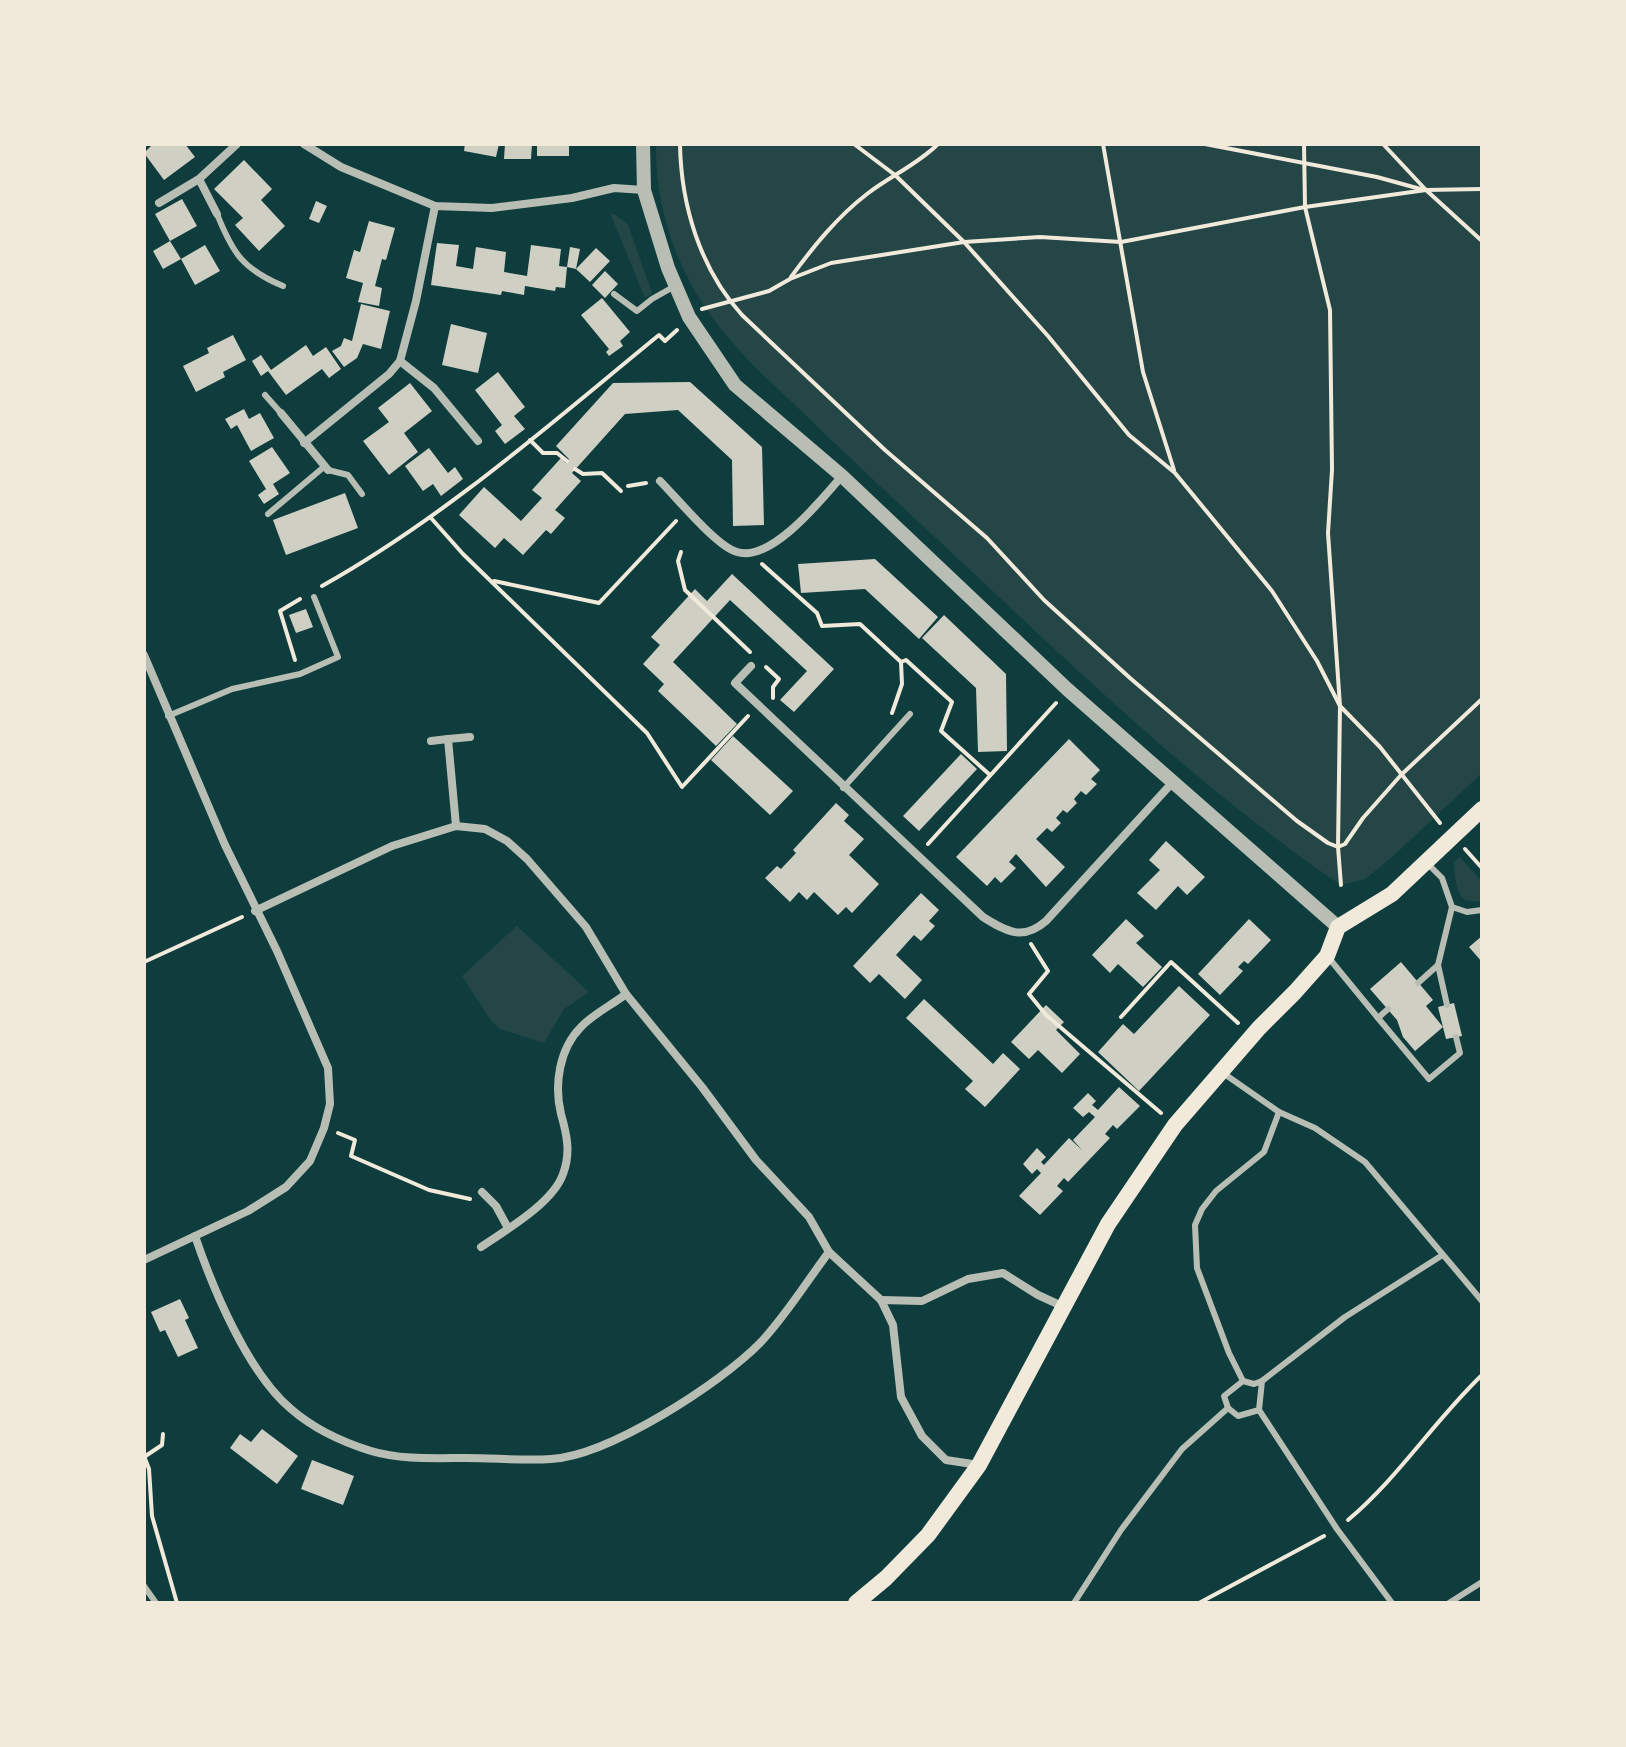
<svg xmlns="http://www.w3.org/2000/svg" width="1626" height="1747" font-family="Jost,sans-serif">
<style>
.green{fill:#244646}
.building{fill:#cfcfc3}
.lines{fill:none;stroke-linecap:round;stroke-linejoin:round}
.path{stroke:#f1e9da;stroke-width:4}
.service{stroke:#b8beb3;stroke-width:6}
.minor{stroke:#b8beb3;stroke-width:8}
.tertiary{stroke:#b8beb3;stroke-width:14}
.secondary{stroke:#f1e9da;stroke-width:16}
</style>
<rect width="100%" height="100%" fill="#0f3d3e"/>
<g class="green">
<path d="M 656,144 L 1482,144 L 1482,773 L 1390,859 L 1365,879 L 1341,885 C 1189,782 1058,651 924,527 C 881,487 838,447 796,406 C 763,375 728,343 703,304 C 672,256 655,201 656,144 Z"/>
<polygon points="610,213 616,215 628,225 652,293 645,298"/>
<path d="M 1460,857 L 1482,882 L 1482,900 C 1455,908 1456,881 1454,862 Z"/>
<polygon points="517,926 589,992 564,1009 544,1043 500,1029 492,1022 462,976"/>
</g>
<g class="building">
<polygon points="153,144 185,144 195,157 164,180 144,153"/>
<polygon points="465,144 499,144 496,157 464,151"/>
<polygon points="505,144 532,144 531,159 504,159"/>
<rect x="537" y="144" width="32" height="12"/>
<polygon points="244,160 272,189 261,200 285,226 259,251 235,225 243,218 214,189"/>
<polygon points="182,199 197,226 170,241 155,214"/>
<polygon points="316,201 327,206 319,223 309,219"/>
<polygon points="369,221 395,228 386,260 382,259 375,286 382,288 379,306 358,302 363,283 346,278 354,250 360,252"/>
<polygon points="170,241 181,259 163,269 153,251"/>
<polygon points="437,243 459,245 456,266 473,269 476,247 506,252 504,272 527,276 531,245 561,249 559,266 567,267 570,247 580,249 576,269 567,267 565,288 556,287 555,291 525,286 524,295 502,291 501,295 431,285"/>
<polygon points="205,245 220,271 195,285 181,259"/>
<polygon points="596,248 610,261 590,282 576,269"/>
<polygon points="605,271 618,284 605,298 592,285"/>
<polygon points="602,298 630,332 620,341 623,346 609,356 606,352 609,349 581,315"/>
<polygon points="361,304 390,311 381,349 363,344 357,358 344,367 332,351 341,346 344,338 352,341"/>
<polygon points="451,324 487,333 478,373 442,365"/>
<polygon points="233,335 246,360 223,372 225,377 196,392 183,366 209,353 207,348"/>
<polygon points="306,345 313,356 326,347 341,369 329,378 322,369 286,395 268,371 261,376 252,361 261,355 271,370"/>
<polygon points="498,372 525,407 514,416 525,429 505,444 495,431 502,425 475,390"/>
<polygon points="690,382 762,447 764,525 733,526 732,460 678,410 625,414 572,473 581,481 555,510 565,518 551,534 546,530 523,555 504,538 495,548 459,515 484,487 521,521 542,498 532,490 561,458 566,463 569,459 556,446 613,383"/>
<polygon points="410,383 432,411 404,433 418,452 389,475 363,441 389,422 378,408"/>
<polygon points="244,409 249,419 260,413 274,438 251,451 237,425 231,429 225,419"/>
<polygon points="272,447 290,473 273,484 279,494 264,504 258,495 266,489 249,461"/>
<polygon points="429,448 448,473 455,467 463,479 441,496 433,484 423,491 405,466"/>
<polygon points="345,493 358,528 286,555 273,520"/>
<polygon points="875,559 938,617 919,639 865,589 801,593 798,564"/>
<polygon points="732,574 834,669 794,712 780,700 807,671 730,600 673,662 737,724 716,746 658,691 664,684 643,664 660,645 651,637 695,589 707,601"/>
<polygon points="306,609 313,627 296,633 289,615"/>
<polygon points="944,615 1006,674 1007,751 978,752 976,688 922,638"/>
<polygon points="733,736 793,791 770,815 711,760"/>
<polygon points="1069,739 1100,770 1091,779 1097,784 1086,795 1081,791 1074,799 1077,803 1067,813 1063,810 1056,818 1061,823 1052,832 1047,828 1036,839 1065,867 1046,887 1016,854 1009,862 1016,868 1001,883 995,877 987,886 956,857"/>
<polygon points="961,754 977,769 919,831 903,816"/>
<polygon points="836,803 849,815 844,821 864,839 849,855 879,884 852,913 846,907 838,915 814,892 807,900 799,892 790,902 765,878 777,866 781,869 796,853 793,850"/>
<polygon points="1166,841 1205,877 1187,895 1178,886 1156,910 1137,893 1160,870 1149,860"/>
<polygon points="921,893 939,910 929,921 935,926 921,941 914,935 896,955 922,980 905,999 879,974 870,983 853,966"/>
<polygon points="1126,919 1144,936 1136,943 1162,967 1143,987 1118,964 1110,973 1092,955"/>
<polygon points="1249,919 1271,940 1248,964 1244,961 1238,967 1243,971 1220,995 1198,974"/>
<polygon points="1482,936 1482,962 1469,947"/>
<polygon points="1401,962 1433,1000 1426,1006 1443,1027 1438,1007 1454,1003 1462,1036 1446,1039 1443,1027 1415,1051 1403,1037 1397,1020 1370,989"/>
<polygon points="1179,986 1210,1015 1139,1091 1098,1052 1123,1024 1134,1034"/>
<polygon points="924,999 993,1064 1003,1053 1020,1069 985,1107 965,1089 973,1081 906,1018"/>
<polygon points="1046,1005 1064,1022 1056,1030 1080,1054 1062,1073 1038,1050 1029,1059 1011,1042"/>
<polygon points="1119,1087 1140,1106 1117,1129 1113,1125 1105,1134 1110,1138 1068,1182 1064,1178 1057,1186 1063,1191 1040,1215 1019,1196 1041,1173 1037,1169 1032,1174 1023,1164 1037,1148 1046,1157 1041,1162 1044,1165 1069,1138 1082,1150 1073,1140 1095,1117 1089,1112 1083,1117 1073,1108 1088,1093 1096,1101 1092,1105 1098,1110"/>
<polygon points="180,1299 189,1318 185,1320 198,1348 178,1357 165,1330 160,1332 151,1312"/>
<polygon points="262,1429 298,1456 277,1484 230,1448 240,1434 251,1442"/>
<polygon points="312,1460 354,1476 343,1505 301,1489"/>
</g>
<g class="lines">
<g class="path">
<path d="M 680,144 C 681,205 700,269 742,315 L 885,450 L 987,538 L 1044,600 L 1130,678 L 1297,821 L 1328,843 L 1338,847 L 1345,844 L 1363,818 L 1401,775 L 1482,699"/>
<polyline points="854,144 895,175 964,242 1048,336 1129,435 1175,473 1272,591 1317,661 1340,706 1380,747 1440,823"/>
<polyline points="1103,144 1143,372 1174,470"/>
<polyline points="1205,144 1377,177 1424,190"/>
<polyline points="1304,144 1305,207 1330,310 1332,470 1328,533 1340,706 1338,847 1341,885"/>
<polyline points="1383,144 1426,190 1482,241"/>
<path d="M 791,277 C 813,247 837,217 867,194 C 890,176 917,165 938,144"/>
<polyline points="702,309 769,291 790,279 831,263 964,242 1040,237 1121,242 1305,207 1426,190 1482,189"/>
<polyline points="530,440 543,453 557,453 567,461"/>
<polyline points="575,469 583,474 602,473 621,491"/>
<polyline points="628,486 646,483"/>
<polyline points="431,518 463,554 647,733 682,787 748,716"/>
<polyline points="681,552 678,561 685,590 750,652"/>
<polyline points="762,564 817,613 822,626 860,624 901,662 902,684 892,713"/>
<polyline points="494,581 599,603 676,521"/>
<path d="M 322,586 C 445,517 550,424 659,335 L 665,341 L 677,330"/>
<polyline points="295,660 280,611 300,599"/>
<polyline points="901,662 906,660 952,702 941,731 990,775"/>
<polyline points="766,667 779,679 773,687 773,698"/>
<polyline points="928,844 1056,703"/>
<polyline points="1465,849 1482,868"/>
<polyline points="1031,944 1048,971 1029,994 1046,1015 1161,1113"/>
<polyline points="144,962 242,917"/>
<polyline points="1121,1017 1171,962 1238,1023"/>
<polyline points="338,1133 355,1140 351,1156 429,1190 470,1199"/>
<polyline points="144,1456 149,1469 152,1516 177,1603"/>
<polyline points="144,1457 162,1445 163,1434"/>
<path d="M 1348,1520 C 1399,1477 1434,1421 1482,1375"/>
<polyline points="1199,1603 1324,1536"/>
</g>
<g class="service">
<path d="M 217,214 C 233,254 243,269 283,286"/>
<polyline points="614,294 637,311 652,299 675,286"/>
<polyline points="265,395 281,413"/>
<polyline points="328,470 348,475 362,494"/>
<polyline points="268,514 325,466"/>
<polyline points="168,716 232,689 300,674 338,657 314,597"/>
<polyline points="843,788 910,714"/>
<polyline points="1452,907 1467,912 1482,910"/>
<polyline points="1328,957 1378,1018 1388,1009"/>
<polyline points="1438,965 1447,1005"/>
<polyline points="1418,983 1438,965 1452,907 1442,878 1428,864"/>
<polyline points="1378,1018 1429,1079 1460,1053 1456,1037"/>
<polyline points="1223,1073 1279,1112 1315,1128 1365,1162 1482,1301"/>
<polyline points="1243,1381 1229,1353 1197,1268 1195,1225 1202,1209 1216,1191 1264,1152 1279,1112"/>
<polygon points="1243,1381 1254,1384 1262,1381 1259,1410 1238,1416 1228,1408 1224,1396"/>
<polyline points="1262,1381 1345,1317 1441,1256"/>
<polyline points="1259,1410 1337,1529 1392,1603"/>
<polyline points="144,1586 156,1603"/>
<polyline points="1074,1603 1121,1530 1182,1449 1228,1408"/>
<polyline points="1449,1603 1482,1582"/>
</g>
<g class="minor">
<polyline points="304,144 341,167 435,206 492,208 572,198 614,188 644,190"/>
<polyline points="199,179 217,214"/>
<polyline points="159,203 199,179 237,144"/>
<polyline points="400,361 434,388 478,441"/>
<polyline points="281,413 328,470"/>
<polyline points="304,443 389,374 400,361 416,301 435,206"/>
<path d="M 660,481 C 677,498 716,546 737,552 C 771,563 822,499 842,476"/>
<polyline points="144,655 225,845 277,951 328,1068 330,1104 324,1128 310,1161 286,1187 248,1211 144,1260"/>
<path d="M 751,666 L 735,683 L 983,917 C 1007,932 1023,941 1046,921 L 1172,783"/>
<polyline points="448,739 470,737"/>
<polyline points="431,741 448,739 456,826"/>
<polyline points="255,911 392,846 456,826 485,829 507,841 527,859 586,927 626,994 702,1087 756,1160 809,1217 829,1252 881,1300 893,1325 901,1397 922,1436 946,1460 979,1465"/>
<polyline points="482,1192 496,1206 508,1228"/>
<path d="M 195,1236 C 213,1289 248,1373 291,1409 C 314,1429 342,1442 371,1451 C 401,1460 435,1458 467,1458 C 495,1458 524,1461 551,1459 C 608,1456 720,1384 760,1343 C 785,1317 807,1281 829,1252"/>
<path d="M 481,1247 C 506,1230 553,1203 563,1174 C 571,1153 567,1135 561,1114 C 554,1085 559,1049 581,1027 C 593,1014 612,1005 626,994"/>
<polyline points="881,1300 922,1301 968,1279 1003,1273 1038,1295 1062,1306"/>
</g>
<polyline class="tertiary" points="643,144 644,190 668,268 689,317 735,385 842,476 1067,689 1338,927"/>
<polyline class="secondary" points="856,1603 886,1578 928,1535 979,1465 1108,1224 1175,1125 1259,1028 1295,992 1327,956 1338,927 1392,894 1482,809"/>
</g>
<rect width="1626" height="1747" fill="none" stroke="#f1e9da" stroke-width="292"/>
</svg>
